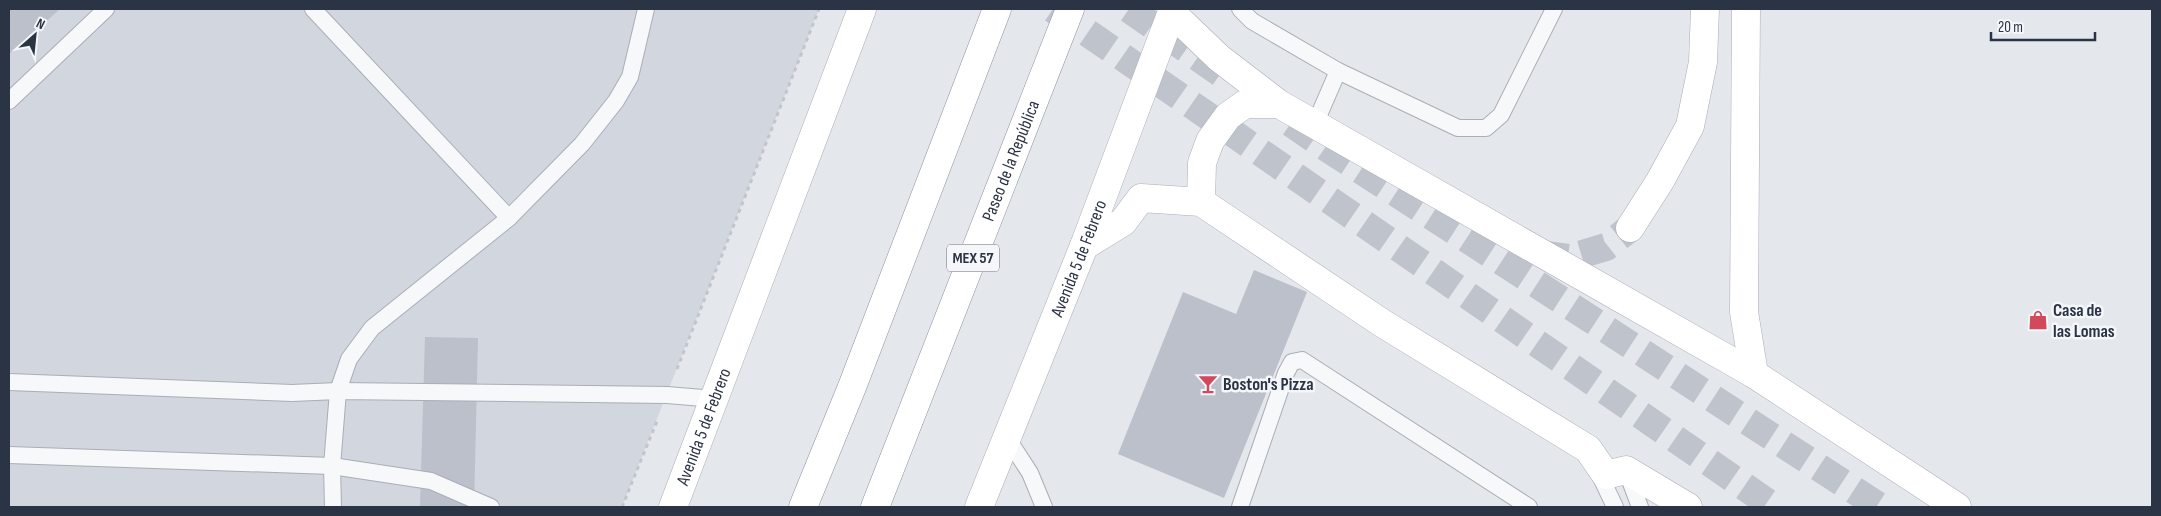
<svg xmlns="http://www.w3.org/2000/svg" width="2161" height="516" font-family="'Sofia Sans Condensed',sans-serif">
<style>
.built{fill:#d2d6de}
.building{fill:#bbc0ca}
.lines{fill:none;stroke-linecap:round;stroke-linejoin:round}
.secondary-tunnel{stroke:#bfc3cb;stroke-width:28;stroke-dasharray:28 14;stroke-linecap:butt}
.lane-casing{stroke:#a9aeb7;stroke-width:18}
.secondary-casing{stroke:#a9aeb7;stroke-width:29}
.highway-casing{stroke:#8b94a3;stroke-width:29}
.path{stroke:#c2c5cb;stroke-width:3;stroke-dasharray:4 4;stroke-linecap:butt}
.lane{stroke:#f7f8fa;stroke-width:16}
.secondary{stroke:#fff;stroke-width:28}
.highway{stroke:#fff;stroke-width:28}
.labels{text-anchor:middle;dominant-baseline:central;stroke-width:5;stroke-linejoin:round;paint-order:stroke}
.shield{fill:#f4f6f9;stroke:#676e7b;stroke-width:1}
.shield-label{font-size:16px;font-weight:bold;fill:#2b3445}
.street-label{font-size:18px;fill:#2b3445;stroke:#f4f6f9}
.poi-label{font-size:18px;font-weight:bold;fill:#2b3445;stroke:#f4f6f9;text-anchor:start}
</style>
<rect width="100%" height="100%" fill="#e4e7ec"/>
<polygon class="built" points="9,9 819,9 622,507 9,507"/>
<g class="building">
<polygon points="9,9 60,9 9,54"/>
<polygon points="1254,270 1307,292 1224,498 1118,454 1183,292 1236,314"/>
<polygon points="425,337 478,338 474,507 420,507"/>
</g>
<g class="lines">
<g class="secondary-tunnel">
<polyline points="1053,9 1774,507"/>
<polyline points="1129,9 1229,79"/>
<polyline points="1291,123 1330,150 1880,507"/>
<polyline points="1540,254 1569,258 1606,247 1630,228"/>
</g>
<defs>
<g id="lane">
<polyline points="313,9 509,218"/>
<polyline points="1240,9 1252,21 1338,71 1458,128 1486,128 1501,115 1554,9"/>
<polyline points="9,101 106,9"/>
<polyline points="1315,124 1338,71"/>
<polyline points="9,382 292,393 338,391 667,395 715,399"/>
<polyline points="1006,436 1030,473 1044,507"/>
<polyline points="9,455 332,466 431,481 491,507"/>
<polyline points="1597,469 1615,507"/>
<polyline points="1626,470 1640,507"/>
<polyline points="333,507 332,466 338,391 349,359 372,328 509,218 582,144 616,101 630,77 646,9"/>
<polyline points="1240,507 1286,373 1292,362 1302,360 1529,507"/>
</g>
<g id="secondary">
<polyline points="1746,9 1744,312 1754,374"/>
<polyline points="1172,13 1219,58 1279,104 1754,374 1957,507"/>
<polyline points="1201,202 1202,163 1210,141 1228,116 1245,104 1279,104"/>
<polyline points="1630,228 1660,181 1690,126 1703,62 1705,9"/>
<polyline points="1084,246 1123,222 1141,198 1201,202 1382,323 1588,449 1606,475 1626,470 1688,507"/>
<path id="s1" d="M 673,507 L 862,9"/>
<path id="s2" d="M 979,507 L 1084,246 L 1173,9"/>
</g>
<g id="highway">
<polyline points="803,507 852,387 997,9"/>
<path id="s3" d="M 875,507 L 1070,9"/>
</g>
</defs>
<use href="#lane" class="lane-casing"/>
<use href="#secondary" class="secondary-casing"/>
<use href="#highway" class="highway-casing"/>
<g class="path">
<polyline points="677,369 819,9"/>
<polyline points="622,507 657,421"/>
</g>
<use href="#lane" class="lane"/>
<use href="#secondary" class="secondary"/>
<use href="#highway" class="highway"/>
</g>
<defs>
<symbol id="shop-bare" viewBox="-9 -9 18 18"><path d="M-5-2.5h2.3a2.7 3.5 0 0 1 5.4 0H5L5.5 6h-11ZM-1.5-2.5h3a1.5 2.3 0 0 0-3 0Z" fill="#d1495b" stroke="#f4f6f9" stroke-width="2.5" paint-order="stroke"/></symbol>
<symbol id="bar-bare" viewBox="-9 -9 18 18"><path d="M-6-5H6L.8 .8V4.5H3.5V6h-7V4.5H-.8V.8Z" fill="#d1495b" stroke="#f4f6f9" stroke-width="2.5" paint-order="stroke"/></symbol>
</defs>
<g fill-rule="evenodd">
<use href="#shop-bare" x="2024" y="306" width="28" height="28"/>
<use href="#bar-bare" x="1194" y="370" width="28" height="28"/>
</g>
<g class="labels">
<rect class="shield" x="947" y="244.5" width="52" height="27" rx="4"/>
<g class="shield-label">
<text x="973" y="258">MEX 57</text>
</g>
<g class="street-label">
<text stroke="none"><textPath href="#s3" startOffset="372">Paseo de la República</textPath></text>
<text stroke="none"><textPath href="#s2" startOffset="268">Avenida 5 de Febrero</textPath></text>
<text stroke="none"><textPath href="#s1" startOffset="86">Avenida 5 de Febrero</textPath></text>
</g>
<g class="poi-label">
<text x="2053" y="310">Casa de<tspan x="2053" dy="21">las Lomas</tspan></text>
<text x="1223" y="384">Boston's Pizza</text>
</g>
</g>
<rect width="2161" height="516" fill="none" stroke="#2b3445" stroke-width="20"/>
<g transform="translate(35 35) rotate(27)" stroke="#f4f6f9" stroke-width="4" paint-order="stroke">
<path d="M0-4L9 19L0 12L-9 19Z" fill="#2b3445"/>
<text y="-8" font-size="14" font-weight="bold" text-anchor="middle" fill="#2b3445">N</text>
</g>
<path d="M1991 32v8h104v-8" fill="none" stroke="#2b3445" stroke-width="2.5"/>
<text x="1998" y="32" font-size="15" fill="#2b3445" stroke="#f4f6f9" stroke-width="4" paint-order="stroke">20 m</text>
</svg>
